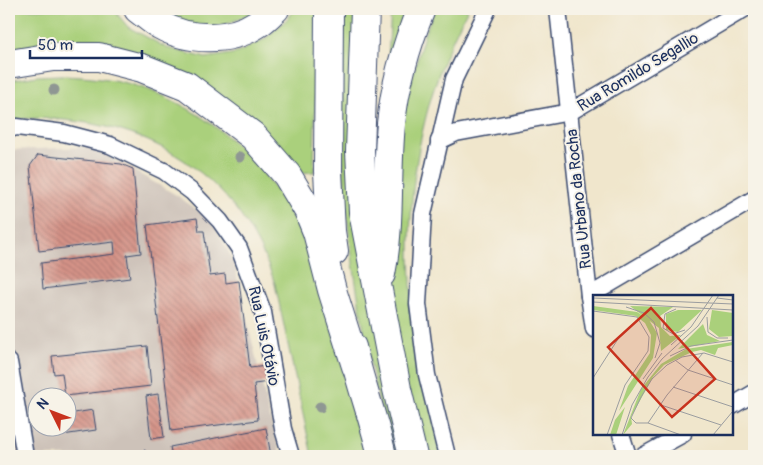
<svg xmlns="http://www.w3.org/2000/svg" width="763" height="465" font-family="Pangolin,sans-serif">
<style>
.industrial{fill:#cdc2b9;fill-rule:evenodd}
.green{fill:#aad07b;stroke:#62806c}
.building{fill:url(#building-back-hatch)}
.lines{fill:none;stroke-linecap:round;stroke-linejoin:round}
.street-casing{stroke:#3b4a6e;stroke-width:19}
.highway-casing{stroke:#3b4a6e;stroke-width:30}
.street{stroke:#fff;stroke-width:16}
.highway{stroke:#fff;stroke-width:28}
.tree{fill:#8f9793}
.labels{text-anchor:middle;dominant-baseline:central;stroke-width:4;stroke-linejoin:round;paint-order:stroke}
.street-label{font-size:16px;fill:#1b2f5e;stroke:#f7f3e8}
.inset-road{fill:none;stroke:#9b9da0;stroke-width:1}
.view{fill:#c8321e;fill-opacity:0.15;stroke:#c8321e;stroke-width:2.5}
.inset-edge{fill:none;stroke:#1b2f5e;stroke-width:2.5}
</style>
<defs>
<pattern id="building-back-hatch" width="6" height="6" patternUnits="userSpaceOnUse" patternTransform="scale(1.25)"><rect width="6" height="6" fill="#d59387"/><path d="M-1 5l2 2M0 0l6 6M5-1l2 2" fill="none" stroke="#ac7872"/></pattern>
</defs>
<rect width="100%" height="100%" fill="#f7f3e8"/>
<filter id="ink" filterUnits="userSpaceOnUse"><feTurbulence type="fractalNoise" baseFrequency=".02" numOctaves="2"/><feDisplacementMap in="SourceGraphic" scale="10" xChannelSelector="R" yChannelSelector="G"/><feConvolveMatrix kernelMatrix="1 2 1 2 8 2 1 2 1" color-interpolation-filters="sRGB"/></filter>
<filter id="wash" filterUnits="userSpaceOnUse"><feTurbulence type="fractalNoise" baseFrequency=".0096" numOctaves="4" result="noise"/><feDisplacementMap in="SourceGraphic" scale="20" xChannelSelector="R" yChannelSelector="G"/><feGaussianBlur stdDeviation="1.12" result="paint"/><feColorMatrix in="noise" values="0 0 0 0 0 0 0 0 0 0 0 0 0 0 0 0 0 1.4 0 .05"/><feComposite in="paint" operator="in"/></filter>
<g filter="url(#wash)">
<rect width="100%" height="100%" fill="#f0e6cc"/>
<path class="industrial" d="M 92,147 L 178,196 L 211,221 L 233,260 L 269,414 L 281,456 L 9,456 L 9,150 ZM 38,398 L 68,398 L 68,428 L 38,428 Z"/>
<g class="green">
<polygon points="9,9 113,9 128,27 167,48 206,58 237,53 265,39 285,21 296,9 317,9 314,172 298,173 157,61 9,51"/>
<polygon points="156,9 262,9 215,29 172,22"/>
<path d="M 345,9 L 356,9 L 407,456 L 392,456 C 363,342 342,226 341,107 C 340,75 343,42 345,9 Z"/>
<polygon points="391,9 408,9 388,60"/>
<path d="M 435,9 L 468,9 C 426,85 409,171 410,258 C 411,278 411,299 414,318 C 421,365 433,410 442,456 L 421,456 L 392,314 L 391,278 L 401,118 L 424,35 Z"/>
<path d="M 62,75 C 87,76 112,78 137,86 C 210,109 272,167 303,238 C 316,268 324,300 333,332 C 344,373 356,415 367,456 L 312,456 L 275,284 C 245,193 176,136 81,122 C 57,119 33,116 9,121 L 9,81 L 37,76 Z"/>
</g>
<g id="blocks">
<g class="building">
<polygon points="38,155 121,164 133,169 141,253 127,255 130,278 43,289 41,263 115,254 114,242 39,251 30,166"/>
<polygon points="197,218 199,231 204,231 210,276 225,274 226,283 239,281 250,368 267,366 269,382 254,384 258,420 171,431 147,225"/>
<polygon points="147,346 151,386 65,396 62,373 54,374 52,356"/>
<polygon points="158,394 164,437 151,439 146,396"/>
<polygon points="93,410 96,430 56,436 55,428 68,428 68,414"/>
<polygon points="266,428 271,456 172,456 170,447"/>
<polygon points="145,450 147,456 127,456"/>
</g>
</g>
</g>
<g filter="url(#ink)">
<use href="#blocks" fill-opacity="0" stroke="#3b4a6e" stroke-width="1"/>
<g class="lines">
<defs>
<g id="street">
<polyline points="558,9 589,296 594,329"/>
<polyline points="9,129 17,127 64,133 110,145 164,171 192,192 220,221 239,248 263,312 283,429 291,456"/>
<polyline points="439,141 456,133 570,112 744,9"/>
<polyline points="589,296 754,199"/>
<polyline points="9,362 25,456"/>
<polyline points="732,406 754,393"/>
<polyline points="621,434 628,456"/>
<polyline points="447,456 427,375 418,304 423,214 454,79 488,9"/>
<polyline points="643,456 683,434"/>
</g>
<g id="highway">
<path d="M 138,9 C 145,14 152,21 160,25 C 188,41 230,42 257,24 C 264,20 269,14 275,9"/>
<polyline points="329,9 328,171 331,231 334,251"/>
<polyline points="365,9 360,151 363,212 397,389 413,456"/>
<polyline points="9,64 53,57 99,57 142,68 187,86 253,136 287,175 308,210 317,232 332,290 356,366"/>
<path d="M 381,274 C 391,225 386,174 391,124 C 395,84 406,46 421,9"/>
<path d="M 352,347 C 360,384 374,419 382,456"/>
</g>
</defs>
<use href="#street" class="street-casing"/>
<use href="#highway" class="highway-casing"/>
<use href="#street" class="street"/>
<use href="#highway" class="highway"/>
</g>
<g class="tree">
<circle cx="54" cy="90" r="5.5"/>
<circle cx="240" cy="157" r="5.5"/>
<circle cx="320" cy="407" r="5.5"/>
</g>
</g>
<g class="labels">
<g class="street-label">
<text transform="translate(638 72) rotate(-31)">Rua Romildo Segallio</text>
<text transform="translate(579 199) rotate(-96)">Rua Urbano da Rocha</text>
<text transform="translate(264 336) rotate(78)">Rua Luis Otávio</text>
</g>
</g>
<g transform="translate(593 295)">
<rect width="140" height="140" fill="#f0e6cc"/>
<path d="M 0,11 L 44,17 L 56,25 L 64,38 L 60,63 L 26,116 L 35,91 L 57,58 L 58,40 L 52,28 L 43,21 L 0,15 ZM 37,11 L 80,12 L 67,21 L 68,32 L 77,41 L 88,40 L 68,56 L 66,33 ZM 85,15 L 109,15 L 85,37 L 73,35 L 73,19 ZM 119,15 L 140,18 L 140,41 L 126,42 L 116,34 ZM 110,29 L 114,40 L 127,46 L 85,54 ZM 140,47 L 140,50 L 125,53 L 122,60 L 108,55 L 99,57 L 71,70 L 60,82 L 38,122 L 39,129 L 30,140 L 48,94 L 68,69 L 93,54 ZM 32,112 L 23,140 L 17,140 L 22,125 Z" fill="#aad07b"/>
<path class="inset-road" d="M 0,3 L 140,9M 124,3 L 140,5M 0,7 L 140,15M 33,12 L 51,18 L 61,27 L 67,48 L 62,63M 83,14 L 72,19 L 70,33 L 80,39 L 92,35M 0,16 L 44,22 L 56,42 L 55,56 L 32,90 L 14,140M 114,22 L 115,37 L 124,43 L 135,43M 78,50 L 98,32 L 120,0M 77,61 L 98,51 L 140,45M 82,65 L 95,75 L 140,90M 0,83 L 25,44 L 46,24M 50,84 L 69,58M 80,92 L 140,112M 68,110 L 128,130M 43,128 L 38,123 L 48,102 L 59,84 L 74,70 L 89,62 L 111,58 L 140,67M 43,128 L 55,128 L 88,140M 55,128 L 74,100 L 110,58M 29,140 L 39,110 L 55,82 L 69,64 L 105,31 L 126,0M 120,140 L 140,116"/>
<path class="view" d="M 58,13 L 122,84 L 79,122 L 15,52 Z"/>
<rect width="140" height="140" class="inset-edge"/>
</g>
<rect width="763" height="465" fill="none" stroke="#f7f3e8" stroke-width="30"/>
<g transform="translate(52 412) rotate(312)"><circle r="24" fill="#f7f3e8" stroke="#9fa5b1"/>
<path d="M0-4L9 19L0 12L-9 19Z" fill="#c8321e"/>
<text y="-8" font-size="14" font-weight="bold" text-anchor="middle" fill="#1b2f5e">N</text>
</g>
<path d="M30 50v8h112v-8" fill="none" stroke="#1b2f5e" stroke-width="2.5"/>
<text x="38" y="50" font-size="15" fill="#1b2f5e" stroke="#f7f3e8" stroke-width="4" paint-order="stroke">50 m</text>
</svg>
